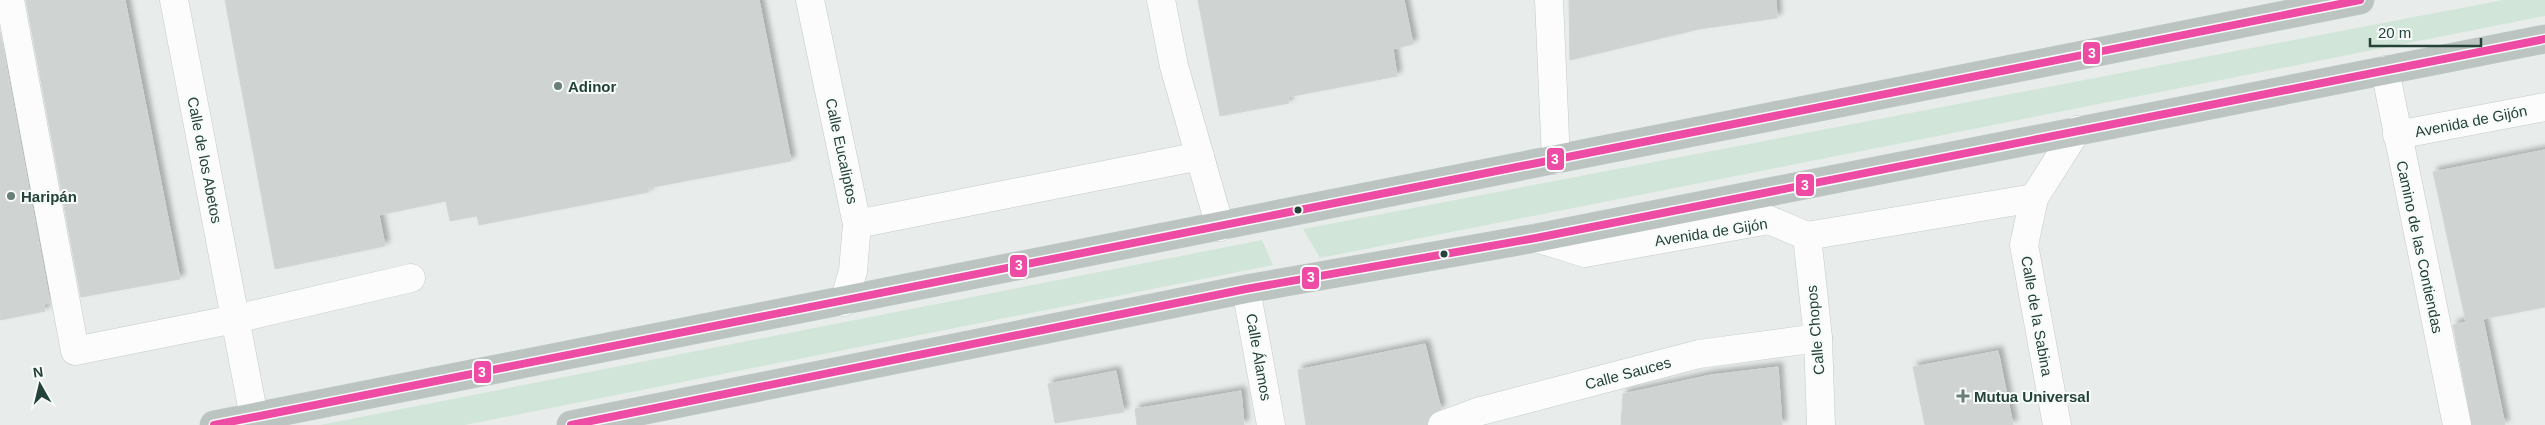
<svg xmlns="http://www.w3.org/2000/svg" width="2545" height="425" font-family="Arial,sans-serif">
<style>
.green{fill:#d1e6d8}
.building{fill:#cfd4d2;stroke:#d1d6d4;filter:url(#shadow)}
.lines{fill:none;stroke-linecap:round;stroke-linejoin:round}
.minor-casing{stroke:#c5cac8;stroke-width:29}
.highway-casing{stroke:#c3ccc9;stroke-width:29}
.minor{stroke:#fcfcfc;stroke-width:28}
.highway{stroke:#bcc4c2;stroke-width:28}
.bus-1-casing{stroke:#f7fbf9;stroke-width:11}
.bus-1{stroke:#ee4ba4;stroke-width:8}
.poi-dot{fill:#697e78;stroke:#f7fbf9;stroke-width:2}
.bus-dot{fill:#24423a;stroke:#f7fbf9;stroke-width:2}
.labels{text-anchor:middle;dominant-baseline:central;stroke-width:4;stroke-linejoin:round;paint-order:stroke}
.poi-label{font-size:15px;font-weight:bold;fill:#24423a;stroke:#f7fbf9;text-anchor:start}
.street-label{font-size:15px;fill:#24423a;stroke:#f7fbf9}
.line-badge{stroke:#f7fbf9;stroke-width:2}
.badge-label{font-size:14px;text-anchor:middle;font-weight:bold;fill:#fff}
</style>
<defs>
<filter id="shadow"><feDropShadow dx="4.5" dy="-4.5" stdDeviation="2.5" flood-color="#0004"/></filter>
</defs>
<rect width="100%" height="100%" fill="#e8edeb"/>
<g class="green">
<polygon points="2503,0 2545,0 2545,16 1320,258 1303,229"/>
<polygon points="1262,240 1273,265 465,425 320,425"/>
</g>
<g class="building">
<polygon points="26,0 125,0 180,279 81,297"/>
<polygon points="225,0 759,0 791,161 648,188 649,192 479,225 477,216 450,221 446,201 379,215 385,246 275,269"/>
<polygon points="1198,0 1404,0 1413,44 1393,49 1397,76 1288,97 1289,103 1220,116"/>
<polygon points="1569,0 1776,0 1777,18 1699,29 1570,60"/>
<polygon points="0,32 50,303 44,304 45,311 0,320"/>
<polygon points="2545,150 2545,307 2483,319 2505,425 2472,425 2453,325 2466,322 2433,172"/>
<polygon points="1425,344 1441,409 1430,415 1427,425 1306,425 1298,370"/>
<polygon points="1998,351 2013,425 1925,425 1913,367"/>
<polygon points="1778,367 1782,425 1621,425 1623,394 1711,375"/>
<polygon points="1116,371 1124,412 1055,423 1048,384"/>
<polygon points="1241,391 1244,425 1137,425 1135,409"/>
</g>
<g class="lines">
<defs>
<g id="minor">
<polyline points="10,0 75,351 235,319 411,278"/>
<polyline points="174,0 254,417"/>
<polyline points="810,0 857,224 853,271 844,302"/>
<polyline points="1161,0 1174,66 1220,227"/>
<polyline points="1549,0 1556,160"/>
<polyline points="2385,70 2457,425"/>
<polyline points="2397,135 2545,107"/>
<polyline points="857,224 1200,156"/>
<polyline points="1807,236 1818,338 1821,425"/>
<polyline points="1536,238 1585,253 1769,220 1807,236 2034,198"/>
<polyline points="1246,289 1271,425"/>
<polyline points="1442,425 1477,412 1699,354 1818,338"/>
<polyline points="2057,425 2024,245 2034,198 2077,130"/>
</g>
<g id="highway">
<polyline points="214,425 2360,0"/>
<polyline points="571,425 1246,289 1536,238 2545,39"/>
</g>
</defs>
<use href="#minor" class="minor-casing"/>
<use href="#highway" class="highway-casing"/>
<use href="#minor" class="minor"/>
<use href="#highway" class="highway"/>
<defs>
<g id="bus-1">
<polyline points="214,425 2360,0"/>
<polyline points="571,425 1246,289 1536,238 2545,39"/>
</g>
</defs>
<use href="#bus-1" class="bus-1-casing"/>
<use href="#bus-1" class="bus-1"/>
</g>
<g class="poi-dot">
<circle cx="558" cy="86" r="5"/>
<circle cx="11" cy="196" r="5"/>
<path d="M1960.5 388.5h5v5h5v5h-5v5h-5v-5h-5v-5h5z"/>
</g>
<g class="bus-dot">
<circle cx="1298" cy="210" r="4.5"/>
<circle cx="1444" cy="254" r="4.5"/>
</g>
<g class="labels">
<g class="poi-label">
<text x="568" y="86">Adinor</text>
<text x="21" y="196">Haripán</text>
<text x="1974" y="396">Mutua Universal</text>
</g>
<g class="street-label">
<text transform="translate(2471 121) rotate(-11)">Avenida de Gijón</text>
<text transform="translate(842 151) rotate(78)">Calle Eucaliptos</text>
<text transform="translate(205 160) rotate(79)">Calle de los Abetos</text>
<text transform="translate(1711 232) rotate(-9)">Avenida de Gijón</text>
<text transform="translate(2420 247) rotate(78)">Camino de las Contiendas</text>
<text transform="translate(2037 316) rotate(80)">Calle de la Sabina</text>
<text transform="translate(1815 330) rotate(-95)">Calle Chopos</text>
<text transform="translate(1259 357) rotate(80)">Calle Álamos</text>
<text transform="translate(1628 373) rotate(-15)">Calle Sauces</text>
</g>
</g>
<g class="line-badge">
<rect x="2082" y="41" width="19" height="24" rx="5" fill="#ee4ba4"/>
<rect x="1546" y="147" width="19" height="24" rx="5" fill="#ee4ba4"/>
<rect x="1795" y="173" width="20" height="24" rx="5" fill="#ee4ba4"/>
<rect x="1009" y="254" width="19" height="24" rx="5" fill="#ee4ba4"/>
<rect x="1301" y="266" width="19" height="24" rx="5" fill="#ee4ba4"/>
<rect x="473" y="360" width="19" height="24" rx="5" fill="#ee4ba4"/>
</g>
<g class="badge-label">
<text x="2092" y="58">3</text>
<text x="1555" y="164">3</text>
<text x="1805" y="190">3</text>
<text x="1019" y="270">3</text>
<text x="1311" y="282">3</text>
<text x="482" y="377">3</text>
</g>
<g transform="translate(40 385) rotate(352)" stroke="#f7fbf9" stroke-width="4" paint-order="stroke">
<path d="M0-4L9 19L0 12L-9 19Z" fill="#24423a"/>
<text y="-8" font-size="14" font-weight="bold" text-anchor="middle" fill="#24423a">N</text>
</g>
<path d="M2370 38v8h111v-8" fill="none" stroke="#24423a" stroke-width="2.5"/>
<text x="2378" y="38" font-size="15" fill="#24423a" stroke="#f7fbf9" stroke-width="4" paint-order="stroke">20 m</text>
</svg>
